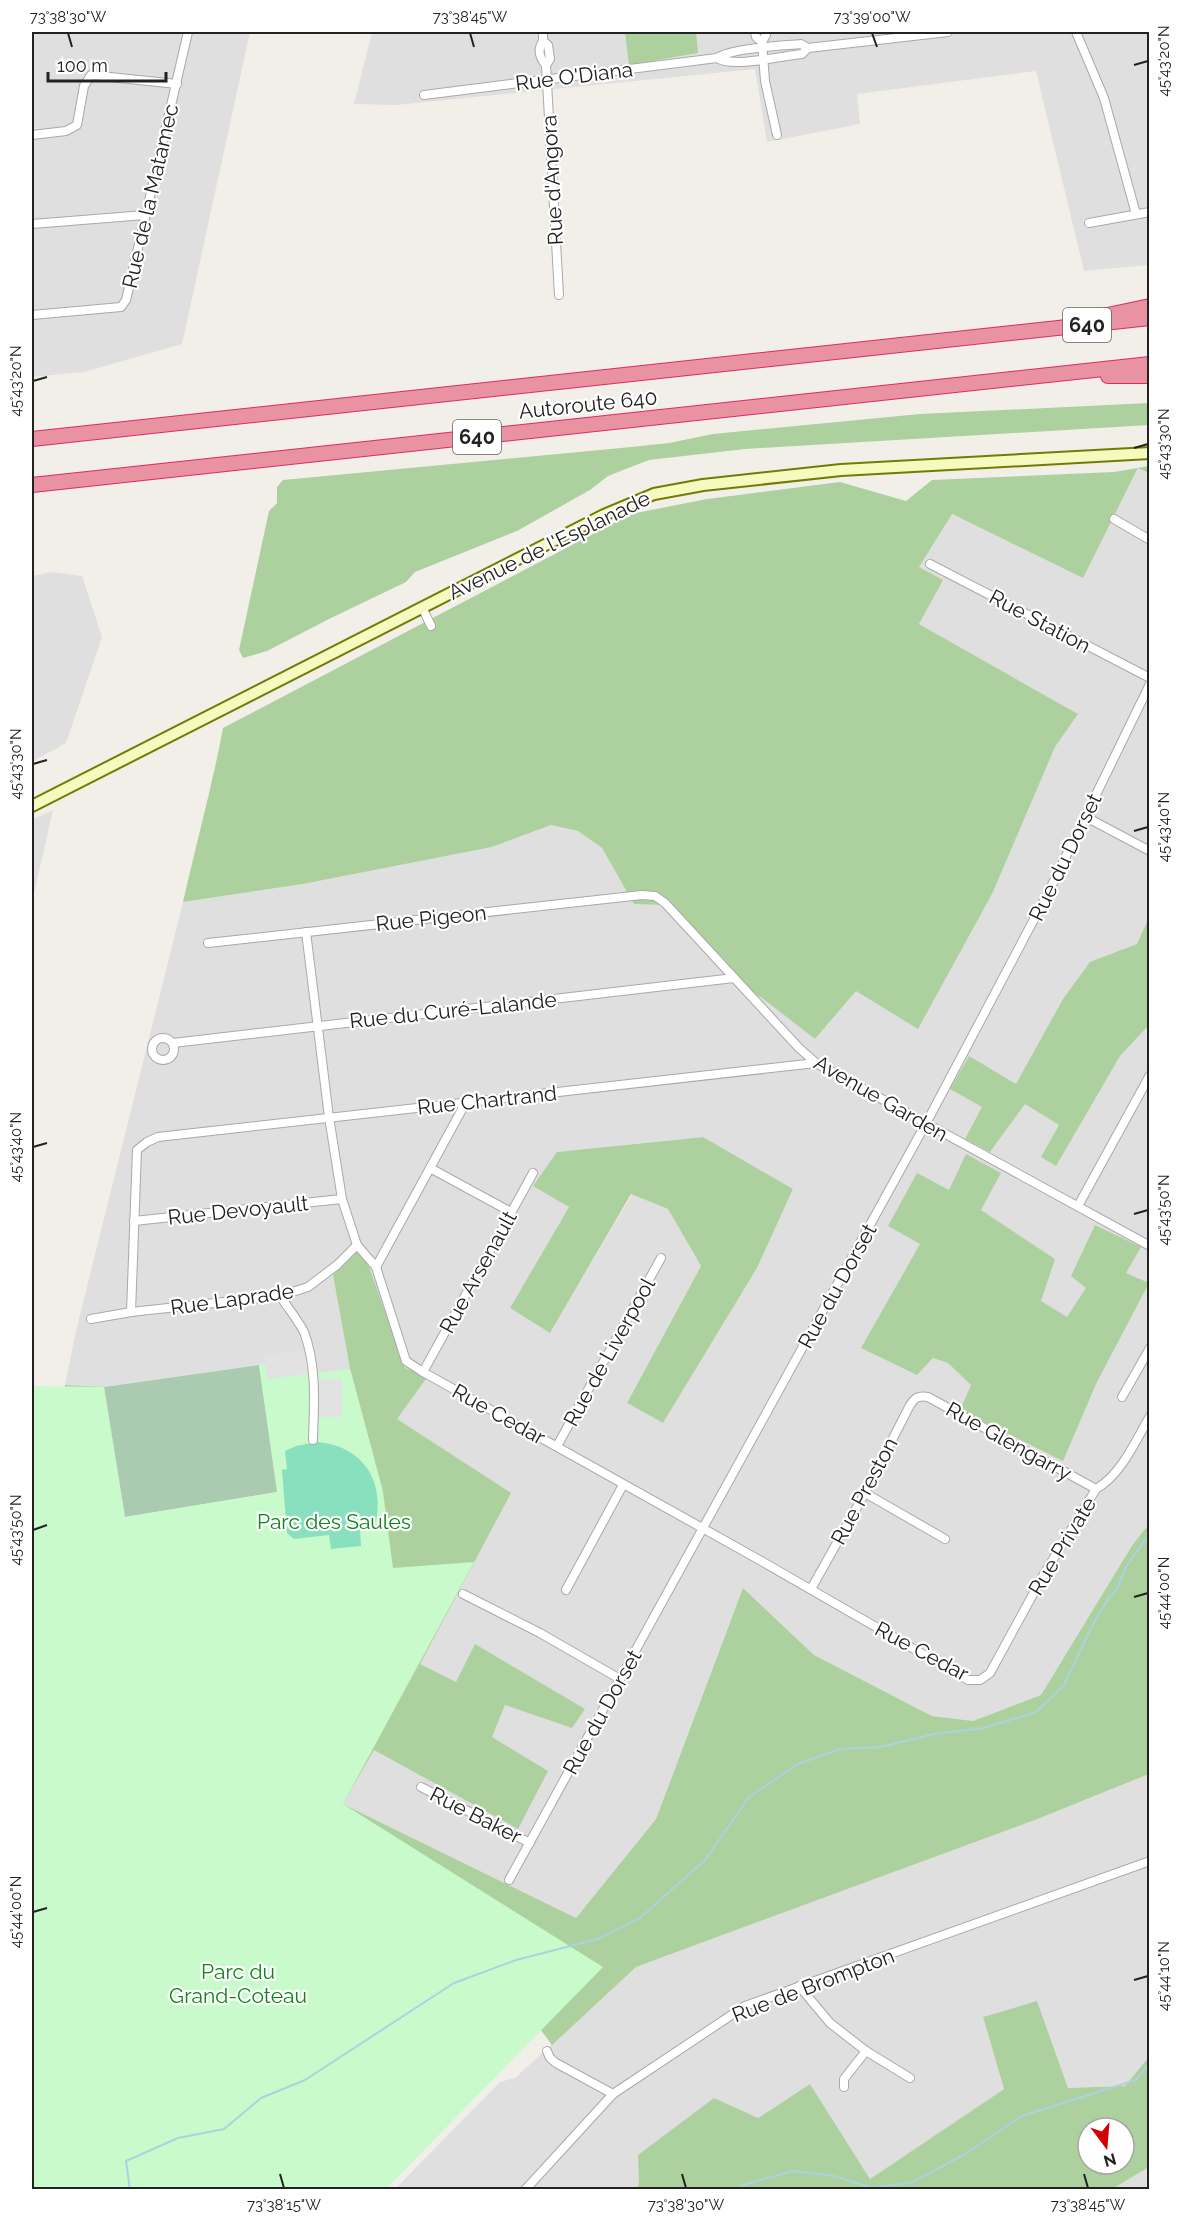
<svg xmlns="http://www.w3.org/2000/svg" width="1181" height="2221" font-family="Raleway,sans-serif">
<style>
.residential{fill:#e0dfdf;fill-rule:evenodd}
.forest{fill:#add19e;fill-rule:evenodd}
.cemetery{fill:#aacbaf}
.park{fill:#c8facc}
.pitch{fill:#88e0be}
.parking{fill:#e2e2e2}
.lines{fill:none;stroke-linecap:round;stroke-linejoin:round}
.stream{stroke:#aad3df;stroke-width:2}
.street-casing{stroke:#a9a9a9;stroke-width:10}
.secondary-casing{stroke:#707d05;stroke-width:14}
.highway-casing{stroke:#dc2a67;stroke-width:16}
.street{stroke:#fff;stroke-width:8}
.secondary{stroke:#f7fabf;stroke-width:10}
.highway{stroke:#e892a2;stroke-width:14}
.ticks{fill:none;stroke:#222;stroke-width:2}
.labels{text-anchor:middle;dominant-baseline:central;stroke-width:4.5;stroke-linejoin:round;paint-order:stroke}
.shield{fill:#fff;stroke:#646464;stroke-width:1.5}
.shield-label{font-size:20px;font-weight:bold;fill:#222}
.street-label{font-size:21px;fill:#222;stroke:#fff}
.park-label{font-size:21px;fill:#0c8416;stroke:#fff}
.neatline{fill:none;stroke:#222;stroke-width:2}
.ticks-label{font-size:15px;text-anchor:middle;fill:#222}
</style>
<rect width="100%" height="100%" fill="#f2efe9"/>
<g class="residential">
<polygon points="32,32 250,32 182,344 84,372 32,377"/>
<polygon points="372,32 1149,32 1149,265 1084,271 1036,71 857,94 860,124 767,142 755,69 396,105 354,104"/>
<path d="M 1139,467 L 1149,473 L 1149,1524 L 1133,1544 L 1041,1695 L 973,1721 L 932,1716 L 814,1655 L 743,1588 L 656,1819 L 576,1918 L 343,1804 L 374,1750 L 474,1562 L 396,1419 L 405,1369 L 370,1269 L 359,1247 L 333,1275 L 350,1369 L 315,1374 L 308,1358 L 104,1387 L 65,1385 L 76,1331 L 183,902 L 303,884 L 492,847 L 551,825 L 578,831 L 602,848 L 634,903 L 662,905 L 732,982 L 762,998 L 815,1039 L 856,991 L 993,892 L 1055,747 L 1078,714 L 919,624 L 942,580 L 918,567 L 951,514 L 1083,577 ZM 702,1137 L 793,1189 L 757,1268 L 663,1423 L 627,1403 L 701,1266 L 668,1209 L 632,1194 L 550,1333 L 510,1308 L 569,1207 L 557,1152 Z"/>
<polygon points="52,572 82,576 102,637 66,743 32,762 32,576"/>
<polygon points="53,810 32,902 32,820"/>
<polygon points="1149,1774 1149,2057 1125,2086 1067,2088 1037,2002 983,2017 1004,2089 870,2179 810,2084 758,2118 639,2185 636,2189 394,2190 500,2082 515,2078 636,1967 1035,1820"/>
<polygon points="1149,2167 1149,2189 1112,2189"/>
</g>
<g class="forest">
<polygon points="625,32 696,32 698,53 629,65"/>
<polygon points="1149,403 1149,425 745,449 649,460 608,476 590,490 517,531 415,572 406,582 331,618 267,651 243,658 239,650 269,511 277,503 277,487 283,480 631,447 669,443 713,434 920,414"/>
<path d="M 1149,466 L 1149,473 L 1138,468 L 1083,578 L 952,514 L 919,567 L 943,580 L 919,624 L 1078,714 L 1055,747 L 993,892 L 918,1029 L 856,991 L 815,1039 L 762,998 L 732,982 L 662,905 L 634,904 L 602,848 L 578,831 L 551,825 L 492,847 L 303,884 L 183,902 C 196,844 212,787 223,728 L 631,514 L 707,499 L 840,482 L 906,501 L 932,480 L 1114,472 Z"/>
<polygon points="1147,922 1150,922 1149,1029 1146,1028 1120,1056 1056,1166 1041,1157 1059,1125 1025,1104 990,1152 965,1139 982,1107 950,1089 969,1056 1016,1084 1063,999 1090,962 1137,944"/>
<polygon points="703,1137 793,1189 757,1268 663,1423 627,1403 701,1266 668,1209 631,1194 550,1333 510,1308 569,1207 533,1186 557,1152"/>
<polygon points="966,1154 1001,1173 981,1210 1055,1259 1041,1301 1067,1317 1086,1288 1071,1276 1095,1225 1141,1247 1126,1273 1149,1283 1097,1382 1063,1461 960,1410 971,1385 948,1363 933,1358 917,1375 861,1348 920,1244 888,1226 917,1173 949,1190"/>
<polygon points="359,1247 370,1269 405,1368 428,1376 397,1419 511,1493 420,1664 456,1682 475,1644 585,1709 572,1728 505,1705 492,1737 548,1771 518,1829 374,1750 343,1804 576,1918 656,1819 743,1588 814,1655 932,1716 973,1721 1041,1695 1133,1544 1149,1524 1149,1774 1035,1820 636,1967 552,2045 534,2021 32,2190 32,1539 60,1420 65,1385 104,1387 125,1517 383,1492 350,1369 333,1275"/>
<path d="M 1037,2001 L 1068,2088 L 1125,2086 L 1149,2057 L 1149,2167 L 1112,2189 L 636,2189 L 639,2185 L 638,2155 L 714,2098 L 758,2118 L 810,2084 L 870,2179 L 1004,2089 L 983,2017 ZM 1088,2128 L 1124,2128 L 1124,2164 L 1088,2164 Z"/>
</g>
<polygon class="cemetery" points="259,1365 278,1492 125,1517 104,1387"/>
<polygon class="park" points="308,1358 315,1374 350,1369 383,1492 393,1568 474,1562 343,1804 603,1967 386,2189 32,2190 32,1386 104,1387 125,1517 277,1492 259,1365"/>
<path class="pitch" d="M 317,1442 C 363,1446 386,1481 375,1526 L 360,1527 L 361,1546 L 331,1549 L 329,1535 L 294,1539 L 287,1533 L 282,1470 L 287,1469 L 285,1451 L 296,1446 Z"/>
<g class="parking">
<polygon points="305,1350 308,1374 267,1379 264,1355"/>
<polygon points="342,1379 342,1417 318,1417 317,1380"/>
</g>
<g class="lines">
<g class="stream">
<polyline points="130,2190 126,2161 178,2138 224,2129 261,2098 305,2080 454,1983 516,1960 598,1939 640,1918 705,1860 749,1797 798,1764 840,1749 881,1747 934,1734 984,1728 1036,1712 1064,1685 1091,1628 1109,1597 1117,1589 1126,1567 1150,1533"/>
<polyline points="737,2190 743,2185 793,2171 834,2176 872,2188 913,2182 965,2154 1022,2116 1136,2080 1150,2063"/>
</g>
<defs>
<g id="street">
<polyline points="543,32 543,41 548,45 550,59 546,65"/>
<polyline points="755,32 756,37 762,42 766,35 765,32"/>
<polyline points="1076,32 1104,98 1136,214"/>
<path d="M 543,41 C 537,50 539,57 546,65 L 559,295"/>
<polyline points="762,42 765,81 777,135"/>
<path d="M 717,58 C 733,68 781,56 802,54 L 808,48 L 948,32"/>
<path d="M 424,95 L 717,58 C 732,48 781,46 801,44 L 808,48"/>
<polyline points="32,135 66,131 77,125 84,86 91,75 177,84"/>
<polyline points="1089,223 1150,212"/>
<polyline points="32,224 145,215"/>
<polyline points="32,315 121,307 126,300 188,32"/>
<polyline points="1114,519 1150,540"/>
<polyline points="930,564 1150,678"/>
<polyline points="422,607 431,626"/>
<polyline points="1084,816 1150,851"/>
<path d="M 306,932 L 329,1117 L 342,1199 L 357,1245 L 376,1267 L 406,1361 L 423,1372 L 756,1558 L 968,1680 L 980,1680 L 990,1673 L 1044,1574 L 1096,1489 C 1121,1475 1136,1440 1150,1416"/>
<polyline points="208,943 642,895 655,896 665,903 799,1048 816,1063 1150,1246"/>
<circle cx="163" cy="1049" r="11"/>
<polyline points="173,1043 734,978"/>
<polyline points="430,1168 511,1212"/>
<polyline points="1078,1206 1150,1075"/>
<polyline points="134,1221 342,1199"/>
<polyline points="376,1267 466,1102"/>
<path d="M 280,1296 C 288,1308 298,1320 304,1332 C 317,1366 314,1404 313,1440"/>
<polyline points="131,1312 137,1150 147,1142 158,1137 816,1063"/>
<polyline points="91,1319 131,1312 280,1296 308,1287 337,1265 357,1245"/>
<polyline points="423,1372 533,1173"/>
<polyline points="1122,1397 1150,1348"/>
<polyline points="557,1446 661,1258"/>
<polyline points="865,1493 945,1539"/>
<path d="M 811,1589 L 865,1493 L 909,1407 C 914,1398 918,1395 928,1397 L 1096,1489"/>
<polyline points="566,1590 623,1485"/>
<polyline points="463,1594 540,1633 620,1679"/>
<polyline points="421,1787 530,1843"/>
<polyline points="509,1880 930,1116 1049,891 1150,684"/>
<polyline points="799,1986 830,2023 866,2051 910,2078"/>
<polyline points="547,2051 550,2058 556,2063 613,2094"/>
<polyline points="844,2087 844,2079 866,2051"/>
<polyline points="525,2190 613,2094 745,2006 1150,1861"/>
</g>
<polyline id="secondary" points="32,806 604,515 654,494 703,485 841,470 1150,453"/>
<g id="highway">
<polyline points="1103,316 1150,306"/>
<polyline points="1108,376 1150,376"/>
<polyline points="32,439 1150,318"/>
<polyline points="32,485 1150,364"/>
</g>
</defs>
<use href="#street" class="street-casing"/>
<use href="#secondary" class="secondary-casing"/>
<use href="#highway" class="highway-casing"/>
<use href="#street" class="street"/>
<use href="#secondary" class="secondary"/>
<use href="#highway" class="highway"/>
</g>
<path class="ticks" d="M 68,33 L 72,47M 470,33 L 474,47M 872,33 L 877,47M 1134,65 L 1148,61M 33,381 L 47,377M 1134,448 L 1148,444M 33,764 L 47,760M 1134,831 L 1148,827M 33,1147 L 47,1143M 1134,1214 L 1148,1210M 33,1530 L 47,1525M 1134,1597 L 1148,1593M 33,1912 L 47,1908M 1134,1980 L 1148,1976M 280,2174 L 284,2188M 682,2174 L 686,2188M 1084,2174 L 1088,2188"/>
<g class="labels">
<g class="shield">
<rect x="1063" y="308" width="48" height="34" rx="4.5"/>
<rect x="453" y="420" width="48" height="34" rx="4.5"/>
</g>
<g class="shield-label">
<text x="1087" y="325">640</text>
<text x="477" y="437">640</text>
</g>
<g class="street-label">
<text transform="translate(574 76) rotate(-7)">Rue O'Diana</text>
<text transform="translate(552 180) rotate(-93)">Rue d'Angora</text>
<text transform="translate(150 196) rotate(-77)">Rue de la Matamec</text>
<text transform="translate(588 404) rotate(-6)">Autoroute 640</text>
<text transform="translate(549 545) rotate(-26)">Avenue de l'Esplanade</text>
<text transform="translate(1040 621) rotate(28)">Rue Station</text>
<text transform="translate(1065 857) rotate(-64)">Rue du Dorset</text>
<text transform="translate(431 918) rotate(-6)">Rue Pigeon</text>
<text transform="translate(453 1010) rotate(-6)">Rue du Curé-Lalande</text>
<text transform="translate(881 1098) rotate(30)">Avenue Garden</text>
<text transform="translate(487 1100) rotate(-6)">Rue Chartrand</text>
<text transform="translate(238 1210) rotate(-6)">Rue Devoyault</text>
<text transform="translate(478 1272) rotate(-61)">Rue Arsenault</text>
<text transform="translate(837 1286) rotate(-61)">Rue du Dorset</text>
<text transform="translate(232 1299) rotate(-8)">Rue Laprade</text>
<text transform="translate(609 1352) rotate(-61)">Rue de Liverpool</text>
<text transform="translate(499 1414) rotate(29)">Rue Cedar</text>
<text transform="translate(1009 1441) rotate(29)">Rue Glengarry</text>
<text transform="translate(864 1491) rotate(-62)">Rue Preston</text>
<text transform="translate(1062 1546) rotate(-59)">Rue Private</text>
<text transform="translate(922 1651) rotate(28)">Rue Cedar</text>
<text transform="translate(602 1712) rotate(-61)">Rue du Dorset</text>
<text transform="translate(476 1815) rotate(27)">Rue Baker</text>
<text transform="translate(813 1985) rotate(-21)">Rue de Brompton</text>
</g>
<g class="park-label">
<text x="334" y="1521">Parc des Saules</text>
<text x="238" y="1971">Parc du<tspan x="238" dy="24">Grand-Coteau</tspan></text>
</g>
</g>
<rect width="1181" height="2221" fill="none" stroke="#ffffff" stroke-width="66"/>
<g transform="translate(1106 2146) rotate(164)"><circle r="28" fill="#ffffff" stroke="#a7a7a7" stroke-width="1.5"/>
<path d="M0-4.5L10 22L0 15L-10 22Z" fill="#d40000"/>
<text y="-9" font-size="16" font-weight="bold" text-anchor="middle" fill="#222222">N</text>
</g>
<path d="M48 72v9h118v-9" fill="none" stroke="#222222" stroke-width="3"/>
<text x="57" y="72" font-size="18" fill="#222222" stroke="#ffffff" stroke-width="4.5" paint-order="stroke">100 m</text>
<rect x="33" y="33" width="1115" height="2155" class="neatline"/>
<g class="ticks-label">
<text x="68" y="22">73°38'30"W</text>
<text x="470" y="22">73°38'45"W</text>
<text x="872" y="22">73°39'00"W</text>
<text transform="translate(1164 61) rotate(-90)" y="5">45°43'20"N</text>
<text transform="translate(16 381) rotate(-90)" y="5">45°43'20"N</text>
<text transform="translate(1164 444) rotate(-90)" y="5">45°43'30"N</text>
<text transform="translate(16 764) rotate(-90)" y="5">45°43'30"N</text>
<text transform="translate(1164 827) rotate(-90)" y="5">45°43'40"N</text>
<text transform="translate(16 1147) rotate(-90)" y="5">45°43'40"N</text>
<text transform="translate(1164 1210) rotate(-90)" y="5">45°43'50"N</text>
<text transform="translate(16 1530) rotate(-90)" y="5">45°43'50"N</text>
<text transform="translate(1164 1593) rotate(-90)" y="5">45°44'00"N</text>
<text transform="translate(16 1912) rotate(-90)" y="5">45°44'00"N</text>
<text transform="translate(1164 1976) rotate(-90)" y="5">45°44'10"N</text>
<text x="284" y="2210">73°38'15"W</text>
<text x="686" y="2210">73°38'30"W</text>
<text x="1088" y="2210">73°38'45"W</text>
</g>
</svg>
